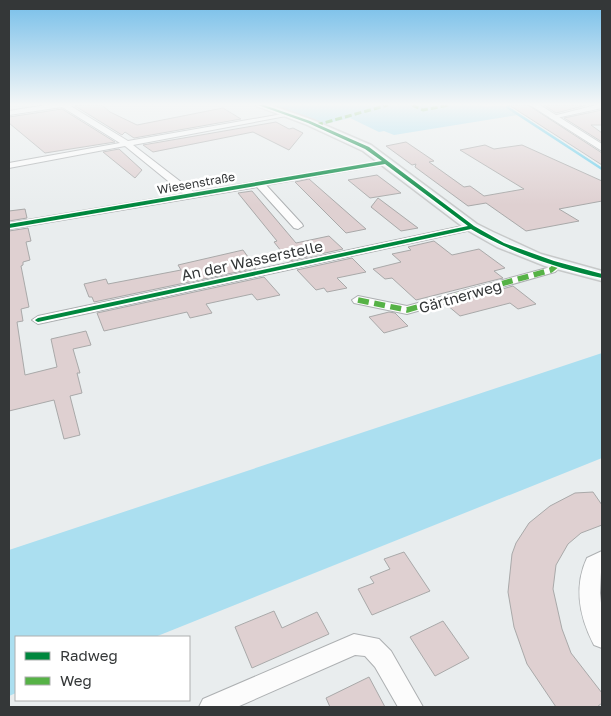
<svg xmlns="http://www.w3.org/2000/svg" width="611" height="716" font-family="'Golos Text',sans-serif">
<style>
.green{fill:#abdff0}
.lines{fill:none;stroke-linecap:round;stroke-linejoin:round}
.stream{stroke:#6aceeb;stroke-width:2.5}
.building{fill:#dfd0d1;stroke:#a9a9a9}
.minor-casing{stroke:#adb0b2;stroke-width:2}
.tertiary-casing{stroke:#adb0b2;stroke-width:2}
.primary-casing{stroke:#c7c9c9;stroke-width:3}
.minor{fill:#fcfcfc;fill-rule:evenodd}
.tertiary{fill:#fcfcfc;fill-rule:evenodd}
.primary{fill:#edf2f4;fill-rule:evenodd}
.quiet-far1{stroke:#56b246;stroke-width:3;stroke-dasharray:7 3;stroke-linecap:butt}
.quiet{stroke:#56b246;stroke-width:5.5;stroke-dasharray:11 5.5;stroke-linecap:butt}
.cycleway-casing{stroke:#fff;stroke-width:3}
.cycleway{fill:#00873e;fill-rule:evenodd}
.labels{text-anchor:middle;dominant-baseline:central;stroke-width:5;stroke-linejoin:round;paint-order:stroke}
.far-street-label{font-size:12px;fill:#343738;stroke:#fff}
.street-label{font-size:15px;fill:#343738;stroke:#fff}
</style>
<rect width="100%" height="100%" fill="#e9edee"/>
<g class="green">
<polygon points="274,105 482,105 485,107 501,105 518,115 394,135 384,131 379,132 350,118 325,124"/>
<polygon points="602,353 602,458 155,637 16,637 16,693 9,696 9,550"/>
</g>
<g class="lines">
<polyline class="stream" points="510,105 507,107 602,169"/>
</g>
<g class="building">
<polygon points="82,105 102,105 110,112 137,125 223,108 241,119 134,138 125,132 122,135 75,106"/>
<polygon points="509,105 528,105 602,153 602,165"/>
<polygon points="544,105 587,105 556,113"/>
<polygon points="62,109 115,142 45,153 9,123 9,117"/>
<polygon points="602,110 602,125 591,125 602,133 602,142 564,118"/>
<polygon points="276,122 289,129 293,128 303,133 289,150 253,132 153,152 143,145"/>
<polygon points="406,142 434,161 429,162 464,187 470,186 484,196 524,189 460,150 485,145 494,149 522,145 602,181 602,201 559,209 579,221 526,231 486,203 468,206 415,167 416,164 412,165 386,146"/>
<polygon points="119,149 142,170 135,178 103,152"/>
<polygon points="377,175 401,193 370,198 348,180"/>
<polygon points="309,179 366,229 346,233 295,182"/>
<polygon points="252,191 296,243 329,236 343,249 289,261 274,242 277,241 238,193"/>
<polygon points="378,198 418,228 401,231 371,207"/>
<polygon points="25,209 27,218 9,221 9,211"/>
<polygon points="28,228 31,241 26,242 30,260 23,262 23,265 21,266 29,307 21,309 23,321 17,322 25,375 57,367 51,339 86,331 91,345 73,349 80,373 77,373 82,393 70,396 80,435 64,439 54,400 9,411 9,231"/>
<polygon points="434,241 452,255 479,249 505,268 494,271 503,278 416,300 392,278 385,279 373,269 401,262 392,254 411,250 408,247"/>
<polygon points="243,250 256,268 94,302 92,297 89,297 84,284 106,279 108,284 181,270 178,265"/>
<polygon points="352,258 366,272 337,278 347,288 327,292 324,288 316,290 297,270"/>
<polygon points="264,277 280,295 257,300 252,294 206,304 212,313 190,318 187,312 104,331 97,313"/>
<polygon points="513,286 536,304 518,309 510,303 460,316 447,305"/>
<polygon points="389,312 395,313 408,326 384,333 369,317"/>
<polygon points="593,492 602,505 602,525 581,533 568,544 556,565 553,589 562,629 571,653 602,693 602,703 597,707 556,707 527,664 514,627 508,592 512,554 516,543 529,523 550,506 575,493"/>
<polygon points="404,552 430,591 372,615 358,589 374,583 370,577 390,569 384,559"/>
<polygon points="274,611 282,628 317,612 329,634 252,668 235,627"/>
<polygon points="443,621 469,658 435,676 410,637"/>
<polygon points="369,677 385,707 330,707 326,698"/>
</g>
<g class="lines">
<defs>
<g id="minor">
<polygon points="46,105 69,105 128,141 288,113 288,115 286,116 133,145 194,192 387,160 391,162 387,164 266,185 302,224 303,226 298,229 294,228 257,187 9,229 9,223 184,194 125,146 9,168 9,163 120,143 62,107 9,115 9,111"/>
<polygon points="596,105 602,105 602,108 552,119 549,117"/>
<polygon points="472,224 477,227 476,229 38,324 32,320 38,316"/>
<polygon points="558,261 564,264 555,272 407,314 354,303 352,300 358,296 407,306 547,268"/>
<path d="M 602,551 L 600,593 L 602,613 L 602,648 L 594,645 C 580,618 573,588 587,558 Z"/>
<polygon points="354,634 379,639 391,651 423,707 398,707 375,667 365,656 355,655 237,707 199,707 203,699"/>
</g>
<polygon id="tertiary" points="530,105 540,105 602,144 602,151"/>
<polygon id="primary" points="255,105 271,105 313,120 371,145 477,224 493,232 541,254 602,271 602,281 545,266 497,247 467,230 363,151 305,124"/>
</defs>
<use href="#minor" class="minor-casing"/>
<use href="#tertiary" class="tertiary-casing"/>
<use href="#primary" class="primary-casing"/>
<use href="#minor" class="minor"/>
<use href="#tertiary" class="tertiary"/>
<use href="#primary" class="primary"/>
<g class="quiet-far1">
<polyline points="412,105 423,110 449,105"/>
<polyline points="316,125 388,105"/>
</g>
<polyline class="quiet" points="358,300 407,310 551,270 558,264"/>
<defs>
<path id="cycleway" d="M 258,105 L 264,105 L 310,121 L 369,147 L 474,226 L 504,243 L 554,261 L 602,274 L 602,278 C 556,268 512,253 471,229 L 38,322 L 36,321 L 35,320 L 38,318 L 468,226 L 385,164 L 9,228 L 9,224 L 382,161 L 365,149 L 308,123 Z"/>
</defs>
<use href="#cycleway" class="cycleway-casing"/>
<use href="#cycleway" class="cycleway"/>
</g>
<linearGradient id="sky" x2="0" y2="1"><stop stop-color="#75bee9"/><stop offset="0.51" stop-color="#f5f7f7"/><stop offset="1" stop-color="#f5f7f7" stop-opacity="0"/></linearGradient>
<rect width="611" height="205" fill="url(#sky)"/>
<g class="labels">
<g class="far-street-label">
<text transform="translate(196 183) rotate(-10)">Wiesenstraße</text>
</g>
<g class="street-label">
<text transform="translate(252 260) rotate(-12)">An der Wasserstelle</text>
<text transform="translate(460 296) rotate(-16)">Gärtnerweg</text>
</g>
</g>
<rect width="611" height="716" fill="none" stroke="#343738" stroke-width="20"/>
<rect x="15" y="636" width="175" height="65" fill="#ffffff" stroke="#aeafaf"/>
<rect x="25" y="652" width="25" height="8" fill="#00873e" stroke="#aeafaf"/>
<text x="60" y="661" font-size="15" fill="#343738">Radweg</text>
<rect x="25" y="677" width="25" height="8" fill="#56b246" stroke="#aeafaf"/>
<text x="60" y="686" font-size="15" fill="#343738">Weg</text>
</svg>
